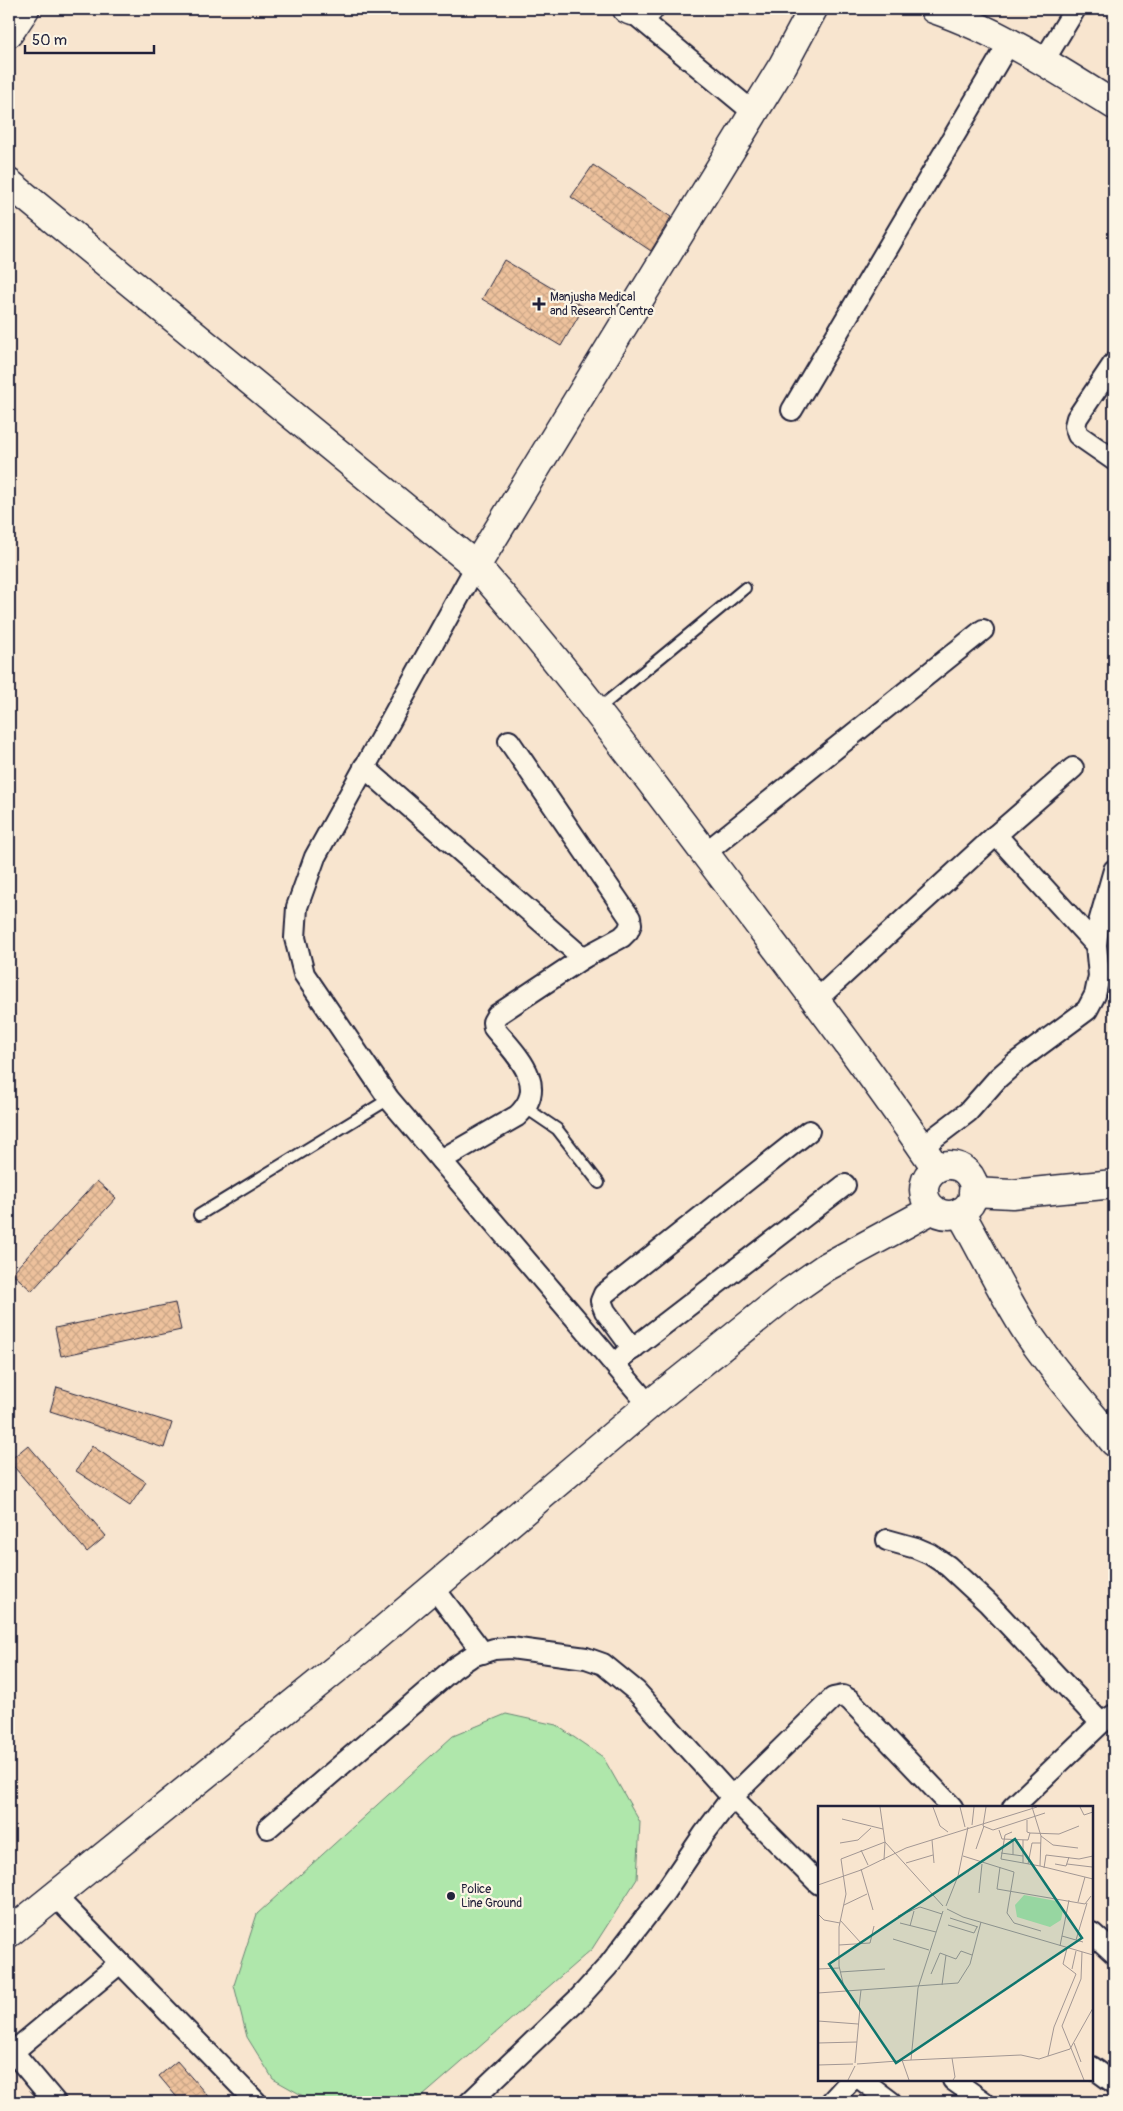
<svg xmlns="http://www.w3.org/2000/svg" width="1123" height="2111" font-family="Pangolin,sans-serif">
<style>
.green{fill:#afe7ab;stroke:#688473}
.building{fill:url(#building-cross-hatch);stroke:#22223b}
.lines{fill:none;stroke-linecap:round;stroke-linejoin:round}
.lane-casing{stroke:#22223b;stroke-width:14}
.street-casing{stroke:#22223b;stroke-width:24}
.secondary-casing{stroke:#22223b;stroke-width:31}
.primary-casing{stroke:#22223b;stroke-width:31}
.lane{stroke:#fcf5e5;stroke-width:10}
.street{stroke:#fcf5e5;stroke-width:20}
.secondary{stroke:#fcf5e5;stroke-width:28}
.primary{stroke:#fcf5e5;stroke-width:28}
.poi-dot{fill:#22223b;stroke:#fcf5e5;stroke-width:2}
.labels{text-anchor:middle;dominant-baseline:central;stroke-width:4.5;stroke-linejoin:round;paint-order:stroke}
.poi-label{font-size:12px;fill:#22223b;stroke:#fcf5e5;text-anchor:start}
.inset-road{fill:none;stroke:#a29794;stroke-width:1}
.view{fill:#0f766e;fill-opacity:0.15;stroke:#0f766e;stroke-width:2.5}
.inset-edge{fill:none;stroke:#22223b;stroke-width:2.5}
</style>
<defs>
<pattern id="building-cross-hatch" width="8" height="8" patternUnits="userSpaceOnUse" patternTransform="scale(1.25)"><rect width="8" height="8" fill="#edc19c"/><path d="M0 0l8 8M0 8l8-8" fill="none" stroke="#cba687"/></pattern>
</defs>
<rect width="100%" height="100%" fill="#f8e5cf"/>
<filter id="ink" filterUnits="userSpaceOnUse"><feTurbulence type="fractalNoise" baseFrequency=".02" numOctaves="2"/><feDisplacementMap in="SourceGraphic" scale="10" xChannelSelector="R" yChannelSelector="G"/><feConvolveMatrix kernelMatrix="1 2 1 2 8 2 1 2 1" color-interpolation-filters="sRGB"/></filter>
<g filter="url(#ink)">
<polygon class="green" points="506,1714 556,1725 603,1757 640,1822 637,1879 592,1949 423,2096 395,2102 314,2102 273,2079 247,2037 234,1985 257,1914 453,1736"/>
<g class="building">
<polygon points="593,165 671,217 651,251 571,197"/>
<polygon points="504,260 584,307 561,346 482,299"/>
<polygon points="97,1181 116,1198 32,1291 12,1273"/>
<polygon points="175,1303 181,1330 61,1356 55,1328"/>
<polygon points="57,1387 172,1423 164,1448 50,1411"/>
<polygon points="28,1445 106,1536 87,1552 9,1461"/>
<polygon points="92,1446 146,1482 130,1506 76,1471"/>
<polygon points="177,2061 213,2102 181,2102 159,2076"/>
</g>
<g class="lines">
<defs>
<g id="lane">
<polyline points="597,710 745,588"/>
<polyline points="526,1108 557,1129 599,1183"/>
<polyline points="199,1215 389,1099"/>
</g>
<g id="street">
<polyline points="631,11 753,112"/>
<polyline points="1043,62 1075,9"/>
<polyline points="1114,363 1077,418 1075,426 1078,435 1114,460"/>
<polyline points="792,410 1009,43"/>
<polyline points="476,566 315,857 297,907 295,938 304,974 389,1099 649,1405"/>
<polyline points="364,767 583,958"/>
<polyline points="996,835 1096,945"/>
<polyline points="705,853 983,630"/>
<polyline points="815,1001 996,835 1073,768"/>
<polyline points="922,1147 968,1112 998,1078 1014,1064 1087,1010 1095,995 1099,976 1096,945 1098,926 1114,870"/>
<path d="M 441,1160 L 517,1116 C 551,1085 515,1054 494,1028 L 493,1022 L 497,1015 L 583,958 L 622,937 L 628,931 L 631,924 L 630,918 L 509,741"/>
<polyline points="633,1349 605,1311 601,1301 604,1294 809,1131"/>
<polyline points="623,1356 845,1185"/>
<polyline points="887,1540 916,1548 930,1554 948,1566 988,1603 1101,1723"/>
<polyline points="434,1588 483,1653"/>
<polyline points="1013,1807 1101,1723 1114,1715"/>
<polyline points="268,1828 454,1668 472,1656 494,1649 511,1648 586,1658 603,1664 636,1691 732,1797 819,1884"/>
<polyline points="55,1896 256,2102"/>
<polyline points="1092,1933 1114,1953"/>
<polyline points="13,2052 55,2102"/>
<polyline points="9,2055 120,1963"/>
<polyline points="1092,2067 1114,2083"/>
<polyline points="862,2080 891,2102"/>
<polyline points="953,2080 984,2102"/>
<polyline points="470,2102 579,1998 608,1966 664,1893 704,1834 732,1797 833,1698 843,1696 850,1700 952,1807"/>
<polyline points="831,2102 851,2080"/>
</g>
<g id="secondary">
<polyline points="627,9 631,11 649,9"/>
<path d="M 934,9 C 998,31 1057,69 1114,105"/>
<polyline points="476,566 783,65 813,9"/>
</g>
<g id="primary">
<polyline points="9,33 25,9"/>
<path d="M 9,183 L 476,566 C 567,668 649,779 731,888 C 801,981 872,1073 936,1168"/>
<circle cx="949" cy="1190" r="25"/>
<polyline points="973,1192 1012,1194 1114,1184"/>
<path d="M 960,1212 C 983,1252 1002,1293 1027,1332 C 1053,1371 1085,1406 1114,1442"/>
<polyline points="9,1933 362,1648 649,1405 790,1292 826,1267 933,1209"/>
</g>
</defs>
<use href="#lane" class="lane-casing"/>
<use href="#street" class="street-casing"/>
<use href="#secondary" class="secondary-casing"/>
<use href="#primary" class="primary-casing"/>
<use href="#lane" class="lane"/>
<use href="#street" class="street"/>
<use href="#secondary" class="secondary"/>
<use href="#primary" class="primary"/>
</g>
</g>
<g class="poi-dot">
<path d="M536.5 296.5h5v5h5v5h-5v5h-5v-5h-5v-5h5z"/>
<circle cx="451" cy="1896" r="5"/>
</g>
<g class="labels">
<g class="poi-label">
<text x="550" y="297">Manjusha Medical<tspan x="550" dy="14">and Research Centre</tspan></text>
<text x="461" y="1889">Police<tspan x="461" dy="14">Line Ground</tspan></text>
</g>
</g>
<g transform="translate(818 1806)">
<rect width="275" height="275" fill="#f8e5cf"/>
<path d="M 206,89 L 238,95 L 245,104 L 243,114 L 232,121 L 199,111 L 197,99 Z" fill="#afe7ab"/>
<path class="inset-road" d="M 62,1 L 67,36 L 125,100M 115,1 L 122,20 L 130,26M 142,1 L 147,21M 168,1 L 165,20 L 175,24 L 227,7M 214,1 L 223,30 L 222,60 L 275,73M 262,1 L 266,9 L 275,6M 24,13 L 65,23M 209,14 L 209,26 L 212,27 L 241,28 L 261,20M 154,19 L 156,1M 181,24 L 184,33 L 210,34 L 212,27M 194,26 L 187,29 L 183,53 L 222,60M 223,30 L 235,39 L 260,42M 114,34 L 116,57M 22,37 L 40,34 L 53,22M 158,43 L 166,20M 43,44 L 50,59M 183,47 L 205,50M 195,49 L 195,33M 145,50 L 196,66 L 189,107 L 196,117 L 223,125M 66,54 L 67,36M 88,57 L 115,49M 205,57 L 205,34M 210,58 L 214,37 L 223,37M 237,58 L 248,60 L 251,51M 249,58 L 274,61M 182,61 L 179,83 L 267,98 L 273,90M 226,62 L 228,49 L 261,53 L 275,50M 43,63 L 55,104M 0,79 L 43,64 L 88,42 L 219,1M 161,87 L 164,58M 260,96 L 267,71M 26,99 L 49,88M 128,100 L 140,70 L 150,21M 129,103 L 145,111 L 275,149M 0,108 L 6,114 L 22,117M 80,110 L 102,101 L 124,108M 132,112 L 160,121M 22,114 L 43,137M 82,117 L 118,126M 130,119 L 156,127 L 159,121M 92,120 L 96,105M 244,130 L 265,136M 75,133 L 111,144M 258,134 L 269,97M 21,139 L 52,137 L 56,120M 242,140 L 251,94M 264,146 L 263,173 L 244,220 L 266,274M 0,163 L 21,162M 254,163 L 258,145M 22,166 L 67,163M 113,168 L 122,147 L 138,153 L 143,145 L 154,149M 124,179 L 128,149M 0,187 L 140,177 L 152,158 L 163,116M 41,201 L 43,184M 0,215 L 40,218M 0,237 L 39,236M 256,237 L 263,256M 230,250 L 236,221 L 258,168 L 245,158 L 249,142M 134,252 L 137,271 L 135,274M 84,254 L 91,274M 93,254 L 203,249 L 221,253 L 252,243 L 275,202M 37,257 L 42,202 L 26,181 L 21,160 L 21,121 L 28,88 L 23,53 L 67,36M 39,258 L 93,254 L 100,182 L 125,105M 0,259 L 35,258M 30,274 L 37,260"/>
<path class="view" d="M 197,33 L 264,132 L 78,257 L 11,158 Z"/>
<rect width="275" height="275" class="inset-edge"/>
</g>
<rect width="1123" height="2111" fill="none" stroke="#fcf5e5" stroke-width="30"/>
<rect x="15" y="15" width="1093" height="2081" fill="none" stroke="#22223b" stroke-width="2" filter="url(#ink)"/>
<path d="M25 45v8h129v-8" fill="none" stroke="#22223b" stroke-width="2.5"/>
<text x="32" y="45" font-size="15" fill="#22223b" stroke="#fcf5e5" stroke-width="4" paint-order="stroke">50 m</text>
</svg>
